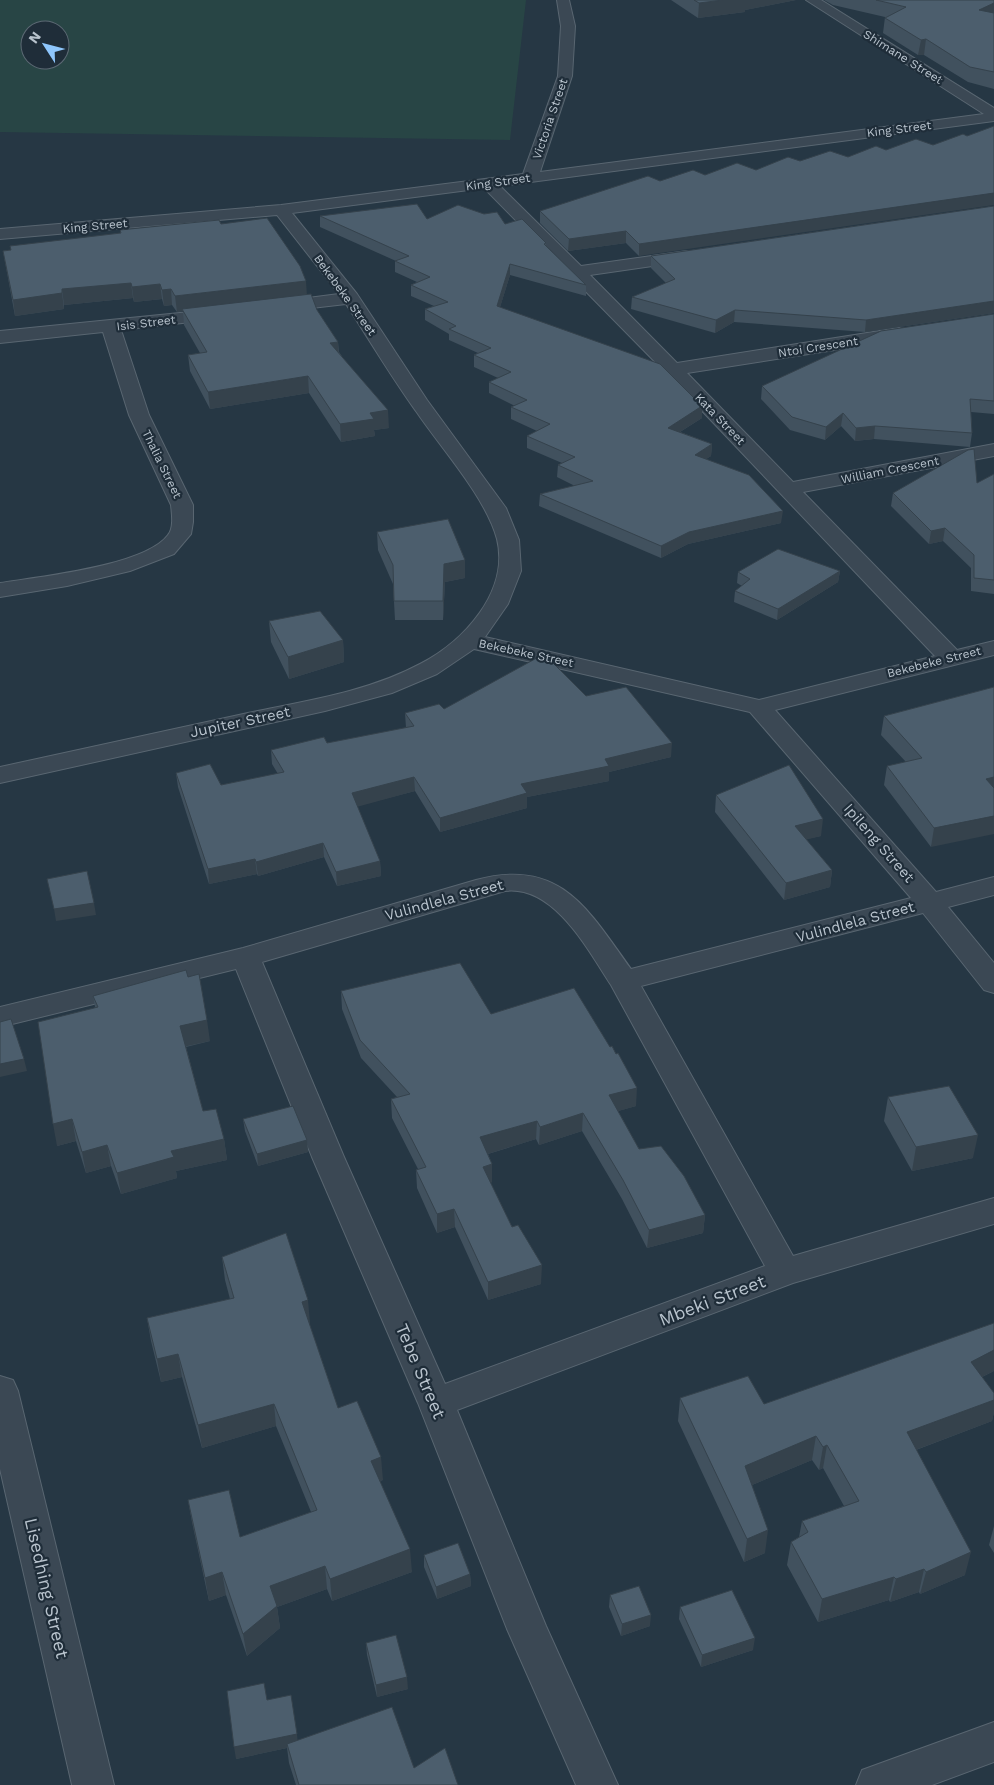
<svg xmlns="http://www.w3.org/2000/svg" width="994" height="1785" font-family="'Work Sans',sans-serif">
<style>
.green{fill:#284545;fill-rule:evenodd}
.lines{fill:none;stroke-linecap:round;stroke-linejoin:round}
.minor-casing{stroke:#596671;stroke-width:2}
.minor{fill:#3b4854;fill-rule:evenodd}
.wall{fill:#41515e}
.shaded-wall{fill:#35424c}
.building{fill:#4c5e6d;stroke:#35424c}
.labels{text-anchor:middle;dominant-baseline:central;stroke-width:4.5;stroke-linejoin:round;paint-order:stroke}
.far-street-label{font-size:12px;fill:#b8c3cd;stroke:#1f2d39}
.street-label{font-size:15px;fill:#b8c3cd;stroke:#1f2d39}
.near-street-label{font-size:18px;fill:#b8c3cd;stroke:#1f2d39}
</style>
<rect width="100%" height="100%" fill="#263744"/>
<path class="green" d="M 0,0 L 526,0 L 510,140 L 0,132 ZM 30,30 L 60,30 L 60,60 L 30,60 Z"/>
<g class="lines">
<defs>
<g id="minor">
<path d="M 557,0 L 569,0 L 575,26 L 572,76 L 540,172 L 984,114 L 806,0 L 821,0 L 994,108 L 994,121 L 500,186 L 581,266 L 687,251 L 693,252 L 696,256 L 693,260 L 687,261 L 590,275 L 677,363 L 899,328 L 905,330 L 908,334 L 905,338 L 899,340 L 687,373 L 793,482 L 994,444 L 994,456 L 803,492 L 957,650 L 994,641 L 994,655 L 775,710 L 936,892 L 994,877 L 994,895 L 948,907 L 994,963 L 994,993 L 984,990 L 923,913 L 641,986 L 793,1256 L 994,1198 L 994,1224 L 793,1283 L 457,1410 L 546,1626 L 618,1785 L 576,1785 L 507,1629 L 418,1403 L 312,1157 L 236,969 L 0,1027 L 0,1007 L 243,948 L 476,880 C 560,857 588,909 631,969 L 911,898 L 750,712 L 474,649 L 437,674 L 392,693 L 325,711 L 0,783 L 0,767 C 83,749 165,731 248,713 C 305,701 368,692 420,664 C 463,642 510,592 497,539 C 486,498 442,449 418,414 C 392,378 370,341 346,304 L 277,312 L 271,311 L 268,307 L 271,303 L 277,302 L 339,294 L 277,215 L 0,239 L 0,229 L 281,205 L 523,174 L 558,76 L 561,26 ZM 484,188 L 666,373 L 935,656 L 759,700 L 485,637 L 508,604 L 521,571 L 519,540 L 506,508 L 427,400 L 357,294 L 292,213 ZM 505,891 C 554,885 588,950 611,985 L 765,1266 L 445,1384 L 344,1157 L 262,962 Z"/>
<path d="M 220,309 L 226,310 L 229,314 L 226,318 L 121,330 L 149,415 L 193,505 L 193,522 L 191,534 L 174,554 L 130,571 L 67,586 L 0,597 L 0,583 C 38,577 145,566 168,535 C 174,528 172,514 171,505 L 129,415 L 103,332 L 0,343 L 0,331 Z"/>
<polygon points="0,1376 13,1380 18,1391 114,1785 72,1785 0,1469"/>
<polygon points="994,1722 994,1762 932,1785 856,1785 862,1770"/>
</g>
</defs>
<use href="#minor" class="minor-casing"/>
<use href="#minor" class="minor"/>
</g>
<g class="wall">
<polygon points="671,0 796,0 745,10 745,12 698,18"/>
<polygon points="824,0 994,0 994,89 968,82 924,55 918,55 883,33 885,17 833,5"/>
<polygon points="967,136 639,256 626,243 568,251 540,223 540,211 660,181 705,175 756,170 800,161 848,157 886,150 933,145"/>
<polygon points="994,206 994,313 865,332 734,322 715,333 631,309 632,297 666,283 651,268 651,256"/>
<polygon points="320,216 427,219 505,224 546,243 546,246 586,285 586,296 510,275 500,307 702,406 702,418 680,432 712,444 711,456 706,459 781,523 688,544 661,558 539,506 540,494 575,486 557,477 558,465 562,463 527,448 527,436 537,431 511,419 511,407 515,406 489,393 489,382 498,378 474,367 474,355 478,353 449,340 449,334 425,320 425,309 434,306 411,296 411,285 417,282 395,272 395,261 396,261 320,227"/>
<polygon points="221,224 306,281 306,294 338,342 339,352 389,428 374,430 375,436 341,442 309,393 210,409 190,371 188,355 200,353 184,325 183,311 177,312 172,305 164,306 162,299 134,302 133,298 64,305 64,309 15,316 3,251 120,233 120,230"/>
<polygon points="994,314 994,414 971,412 972,433 970,447 874,439 855,441 841,426 825,440 790,430 761,399 762,386"/>
<polygon points="994,474 994,594 971,591 971,568 943,541 929,544 891,506 893,493 977,483"/>
<polygon points="377,532 465,560 465,578 445,582 443,620 395,620 393,584 378,550"/>
<polygon points="840,571 838,582 777,620 734,602 735,591 742,586 737,583 738,572"/>
<polygon points="269,621 343,640 344,662 289,679 271,642"/>
<polygon points="994,687 931,847 884,785 887,766 906,762 881,735 884,716"/>
<polygon points="586,696 671,757 609,772 609,781 527,797 527,808 440,832 415,791 357,806 380,861 381,876 337,886 324,857 258,876 257,874 209,884 178,787 176,773 221,785 278,774 272,764 271,750 327,743 406,728 405,713"/>
<polygon points="716,795 821,836 806,839 832,870 830,887 784,900 715,812"/>
<polygon points="341,991 491,1014 636,1106 618,1111 639,1149 705,1215 703,1233 647,1248 622,1199 582,1131 539,1145 536,1139 488,1154 492,1164 492,1182 490,1183 541,1284 488,1300 455,1227 437,1233 417,1188 416,1170 418,1169 392,1118 391,1099 397,1097 361,1058 342,1009"/>
<polygon points="93,996 210,1041 186,1047 203,1111 224,1139 227,1160 176,1171 177,1178 121,1194 111,1166 86,1173 76,1141 57,1146 95,1007"/>
<polygon points="888,1097 973,1158 912,1171 884,1121"/>
<polygon points="243,1119 307,1140 308,1152 258,1166 245,1131"/>
<polygon points="222,1257 310,1323 309,1323 338,1408 383,1480 380,1481 412,1572 332,1601 327,1589 277,1607 280,1628 247,1656 226,1595 209,1601 192,1522 188,1500 240,1537 311,1512 276,1426 202,1448 182,1377 161,1382 151,1341 147,1318 230,1299 225,1280"/>
<polygon points="994,1371 982,1377 994,1393 994,1412 992,1421 916,1450 965,1575 920,1594 919,1592 890,1602 889,1600 818,1622 787,1565 791,1542 799,1537 802,1521 844,1506 823,1468 819,1470 812,1460 752,1485 765,1553 744,1562 678,1421 680,1398 764,1404"/>
<polygon points="994,1526 994,1553 989,1545"/>
<polygon points="424,1555 470,1574 471,1586 437,1599 424,1567"/>
<polygon points="610,1595 650,1626 621,1636 609,1607"/>
<polygon points="680,1607 753,1650 701,1667 679,1619"/>
<polygon points="366,1643 408,1689 377,1697 367,1655"/>
<polygon points="267,1700 297,1740 414,1768 458,1785 296,1785 289,1763 287,1748 236,1759"/>
</g>
<g class="shaded-wall">
<polygon points="723,0 796,0 745,10 745,12 698,18 699,3"/>
<polygon points="994,3 994,17 979,10"/>
<polygon points="926,39 924,55 918,55 921,40"/>
<polygon points="994,193 994,205 639,256 639,244"/>
<polygon points="626,231 626,243 568,251 569,239"/>
<polygon points="510,264 510,275 497,317 497,306"/>
<polygon points="306,281 307,296 182,309 183,311 177,312 175,296"/>
<polygon points="131,283 133,298 64,305 62,289"/>
<polygon points="160,284 162,299 134,302 132,287"/>
<polygon points="171,289 172,305 164,306 162,290"/>
<polygon points="62,293 64,309 15,316 13,300"/>
<polygon points="994,301 994,313 865,332 866,320"/>
<polygon points="735,310 734,322 715,333 716,320"/>
<polygon points="338,342 339,358 330,343"/>
<polygon points="308,376 309,393 210,409 208,392"/>
<polygon points="702,406 702,418 667,440 668,428"/>
<polygon points="388,410 389,428 374,430 375,436 341,442 340,424 370,413"/>
<polygon points="843,413 841,426 825,440 826,427"/>
<polygon points="875,426 874,439 855,441 856,428"/>
<polygon points="712,444 711,456 694,467 695,455"/>
<polygon points="783,511 781,523 688,544 661,558 661,546 689,532"/>
<polygon points="945,528 943,541 929,544 931,531"/>
<polygon points="465,560 465,578 445,582 443,620 443,601 444,564"/>
<polygon points="840,571 838,582 777,620 778,609"/>
<polygon points="343,640 344,662 289,679 288,657"/>
<polygon points="672,743 671,757 609,772 609,781 527,797 527,808 440,832 440,818 521,784 605,759"/>
<polygon points="414,777 415,791 353,808 352,793"/>
<polygon points="994,777 994,795 986,779"/>
<polygon points="994,816 994,834 931,847 934,828"/>
<polygon points="823,819 821,836 793,843 795,826"/>
<polygon points="323,843 324,857 258,876 256,862"/>
<polygon points="255,859 257,874 209,884 208,869"/>
<polygon points="380,861 381,876 337,886 336,872"/>
<polygon points="832,870 830,887 784,900 786,883"/>
<polygon points="94,903 96,915 56,921 54,909"/>
<polygon points="207,1020 210,1041 183,1047 180,1026"/>
<polygon points="24,1059 27,1071 0,1077 0,1064"/>
<polygon points="637,1088 636,1106 608,1114 609,1095"/>
<polygon points="583,1113 582,1131 539,1145 540,1127"/>
<polygon points="72,1119 76,1141 57,1146 53,1124"/>
<polygon points="537,1121 536,1139 481,1156 480,1137"/>
<polygon points="978,1135 973,1158 912,1171 916,1147"/>
<polygon points="224,1139 227,1160 176,1171 177,1178 121,1194 117,1173 171,1151"/>
<polygon points="307,1140 308,1152 258,1166 257,1154"/>
<polygon points="107,1145 111,1166 86,1173 82,1152"/>
<polygon points="492,1164 492,1182 483,1186 483,1167"/>
<polygon points="454,1209 455,1227 437,1233 437,1214"/>
<polygon points="705,1215 703,1233 647,1248 649,1230"/>
<polygon points="542,1265 541,1284 488,1300 488,1282"/>
<polygon points="308,1300 310,1323 304,1325 302,1302"/>
<polygon points="994,1350 994,1371 965,1385 971,1362"/>
<polygon points="178,1354 182,1377 161,1382 157,1359"/>
<polygon points="994,1400 994,1412 992,1421 902,1455 907,1432"/>
<polygon points="274,1404 276,1426 202,1448 198,1425"/>
<polygon points="816,1436 812,1460 742,1489 745,1466"/>
<polygon points="827,1445 823,1468 819,1470 823,1447"/>
<polygon points="381,1457 383,1480 373,1483 371,1461"/>
<polygon points="768,1530 765,1553 744,1562 747,1539"/>
<polygon points="410,1549 412,1572 332,1601 330,1579"/>
<polygon points="971,1552 965,1575 920,1594 926,1572"/>
<polygon points="325,1566 327,1589 277,1607 280,1628 247,1656 243,1634 270,1586"/>
<polygon points="924,1569 919,1592 890,1602 896,1579"/>
<polygon points="222,1572 226,1595 209,1601 205,1578"/>
<polygon points="470,1574 471,1586 437,1599 436,1587"/>
<polygon points="894,1577 889,1600 818,1622 822,1599"/>
<polygon points="651,1615 650,1626 621,1636 622,1624"/>
<polygon points="755,1638 753,1650 701,1667 702,1655"/>
<polygon points="407,1677 408,1689 377,1697 376,1685"/>
<polygon points="297,1734 298,1745 287,1744 287,1748 236,1759 234,1747"/>
</g>
<g class="building">
<polygon points="694,0 723,0 699,3"/>
<polygon points="876,0 994,0 994,3 979,10 994,13 994,72 970,67 926,39 921,40 885,18 906,7"/>
<polygon points="994,126 994,193 639,244 626,231 569,239 540,211 648,176 660,181 693,170 705,175 737,163 756,170 788,157 800,161 830,151 848,157 876,146 886,150 916,139 933,145 963,134 967,136"/>
<polygon points="417,204 427,219 458,205 484,214 497,212 505,224 522,219 546,243 544,244 586,285 510,264 497,306 660,364 702,406 668,428 712,444 695,455 749,475 783,511 689,532 661,546 540,494 593,481 558,465 575,457 527,436 550,424 511,407 527,400 489,382 511,372 474,355 491,348 449,329 456,326 425,309 448,302 411,285 430,277 395,261 409,256 320,216"/>
<polygon points="994,206 994,301 866,320 735,310 716,320 632,297 675,279 651,256"/>
<polygon points="267,218 300,266 306,281 175,296 171,289 162,290 160,284 132,287 131,283 62,289 62,293 13,300 3,251 11,250 10,246 121,233 120,230 219,220 221,224"/>
<polygon points="311,294 317,310 338,342 330,343 388,410 370,413 374,419 340,424 308,376 208,392 188,355 207,352 182,309"/>
<polygon points="994,314 994,401 970,399 972,433 875,426 856,428 843,413 826,427 792,417 762,386 881,331"/>
<polygon points="974,449 977,483 994,474 994,580 974,578 974,555 945,528 931,531 893,493 968,450"/>
<polygon points="448,519 465,560 444,564 443,601 394,601 393,565 377,532"/>
<polygon points="778,549 840,571 778,609 735,591 750,579 738,572"/>
<polygon points="320,611 343,640 288,657 269,621"/>
<polygon points="544,654 586,696 626,687 672,743 605,759 609,766 521,784 527,793 440,818 414,777 352,793 380,861 336,872 323,843 256,862 255,859 208,869 176,773 210,764 221,785 284,772 271,750 324,737 327,743 414,726 405,713 439,704 444,709"/>
<polygon points="994,687 994,777 986,779 994,788 994,816 934,828 887,766 922,758 884,716"/>
<polygon points="789,765 823,819 795,826 832,870 786,883 716,795"/>
<polygon points="87,871 94,903 54,909 47,879"/>
<polygon points="460,963 491,1014 574,988 610,1047 612,1046 616,1054 618,1053 637,1088 609,1095 639,1149 661,1146 684,1176 705,1215 649,1230 623,1180 583,1113 540,1127 537,1121 480,1137 492,1164 483,1167 512,1227 518,1225 542,1265 488,1282 454,1209 437,1214 416,1170 426,1167 391,1099 410,1094 360,1040 341,991"/>
<polygon points="186,970 188,977 199,974 207,1020 180,1026 203,1111 216,1109 224,1139 171,1151 174,1157 117,1173 107,1145 82,1152 72,1119 53,1124 38,1022 98,1007 93,996"/>
<polygon points="11,1019 24,1059 0,1064 0,1022"/>
<polygon points="949,1086 978,1135 916,1147 888,1097"/>
<polygon points="293,1106 307,1140 257,1154 243,1119"/>
<polygon points="286,1233 308,1300 302,1302 338,1408 357,1401 381,1457 371,1461 410,1549 330,1579 325,1566 270,1586 277,1606 243,1634 222,1572 205,1578 188,1500 229,1490 240,1537 317,1510 274,1404 198,1425 178,1354 157,1359 147,1318 234,1298 222,1257"/>
<polygon points="994,1323 994,1350 971,1362 994,1393 994,1400 907,1432 971,1552 926,1572 924,1569 896,1579 894,1577 822,1599 791,1542 808,1532 802,1521 859,1501 827,1445 823,1447 816,1436 745,1466 768,1530 747,1539 680,1398 748,1376 764,1404"/>
<polygon points="458,1543 470,1574 436,1587 424,1555"/>
<polygon points="639,1586 651,1615 622,1624 610,1595"/>
<polygon points="732,1590 755,1638 702,1655 680,1607"/>
<polygon points="396,1635 407,1677 376,1685 366,1643"/>
<polygon points="264,1683 267,1700 291,1695 297,1734 234,1747 227,1691"/>
<polygon points="392,1707 414,1768 445,1748 458,1785 299,1785 287,1744"/>
</g>
<g class="labels">
<g class="far-street-label">
<text transform="translate(903 57) rotate(32)">Shimane Street</text>
<text transform="translate(550 119) rotate(-71)">Victoria Street</text>
<text transform="translate(899 129) rotate(-7)">King Street</text>
<text transform="translate(498 182) rotate(-8)">King Street</text>
<text transform="translate(95 226) rotate(-5)">King Street</text>
<text transform="translate(345 295) rotate(54)">Bekebeke Street</text>
<text transform="translate(146 323) rotate(-7)">Isis Street</text>
<text transform="translate(818 347) rotate(-9)">Ntoi Crescent</text>
<text transform="translate(720 419) rotate(46)">Kata Street</text>
<text transform="translate(162 464) rotate(64)">Thalia Street</text>
<text transform="translate(890 470) rotate(-11)">William Crescent</text>
<text transform="translate(526 653) rotate(12)">Bekebeke Street</text>
<text transform="translate(934 662) rotate(-14)">Bekebeke Street</text>
</g>
<g class="street-label">
<text transform="translate(240 722) rotate(-12)">Jupiter Street</text>
<text transform="translate(879 843) rotate(49)">Ipileng Street</text>
<text transform="translate(444 900) rotate(-15)">Vulindlela Street</text>
<text transform="translate(855 922) rotate(-15)">Vulindlela Street</text>
</g>
<g class="near-street-label">
<text transform="translate(712 1300) rotate(-21)">Mbeki Street</text>
<text transform="translate(421 1371) rotate(67)">Tebe Street</text>
<text transform="translate(47 1588) rotate(77)">Lisedhing Street</text>
</g>
</g>
<g transform="translate(45 45) rotate(306)"><circle r="24" fill="#1f2d39" stroke="#5c6974"/>
<path d="M0-4L9 19L0 12L-9 19Z" fill="#8ec6fc"/>
<text y="-8" font-size="14" font-weight="bold" text-anchor="middle" fill="#b8c3cd">N</text>
</g>
</svg>
